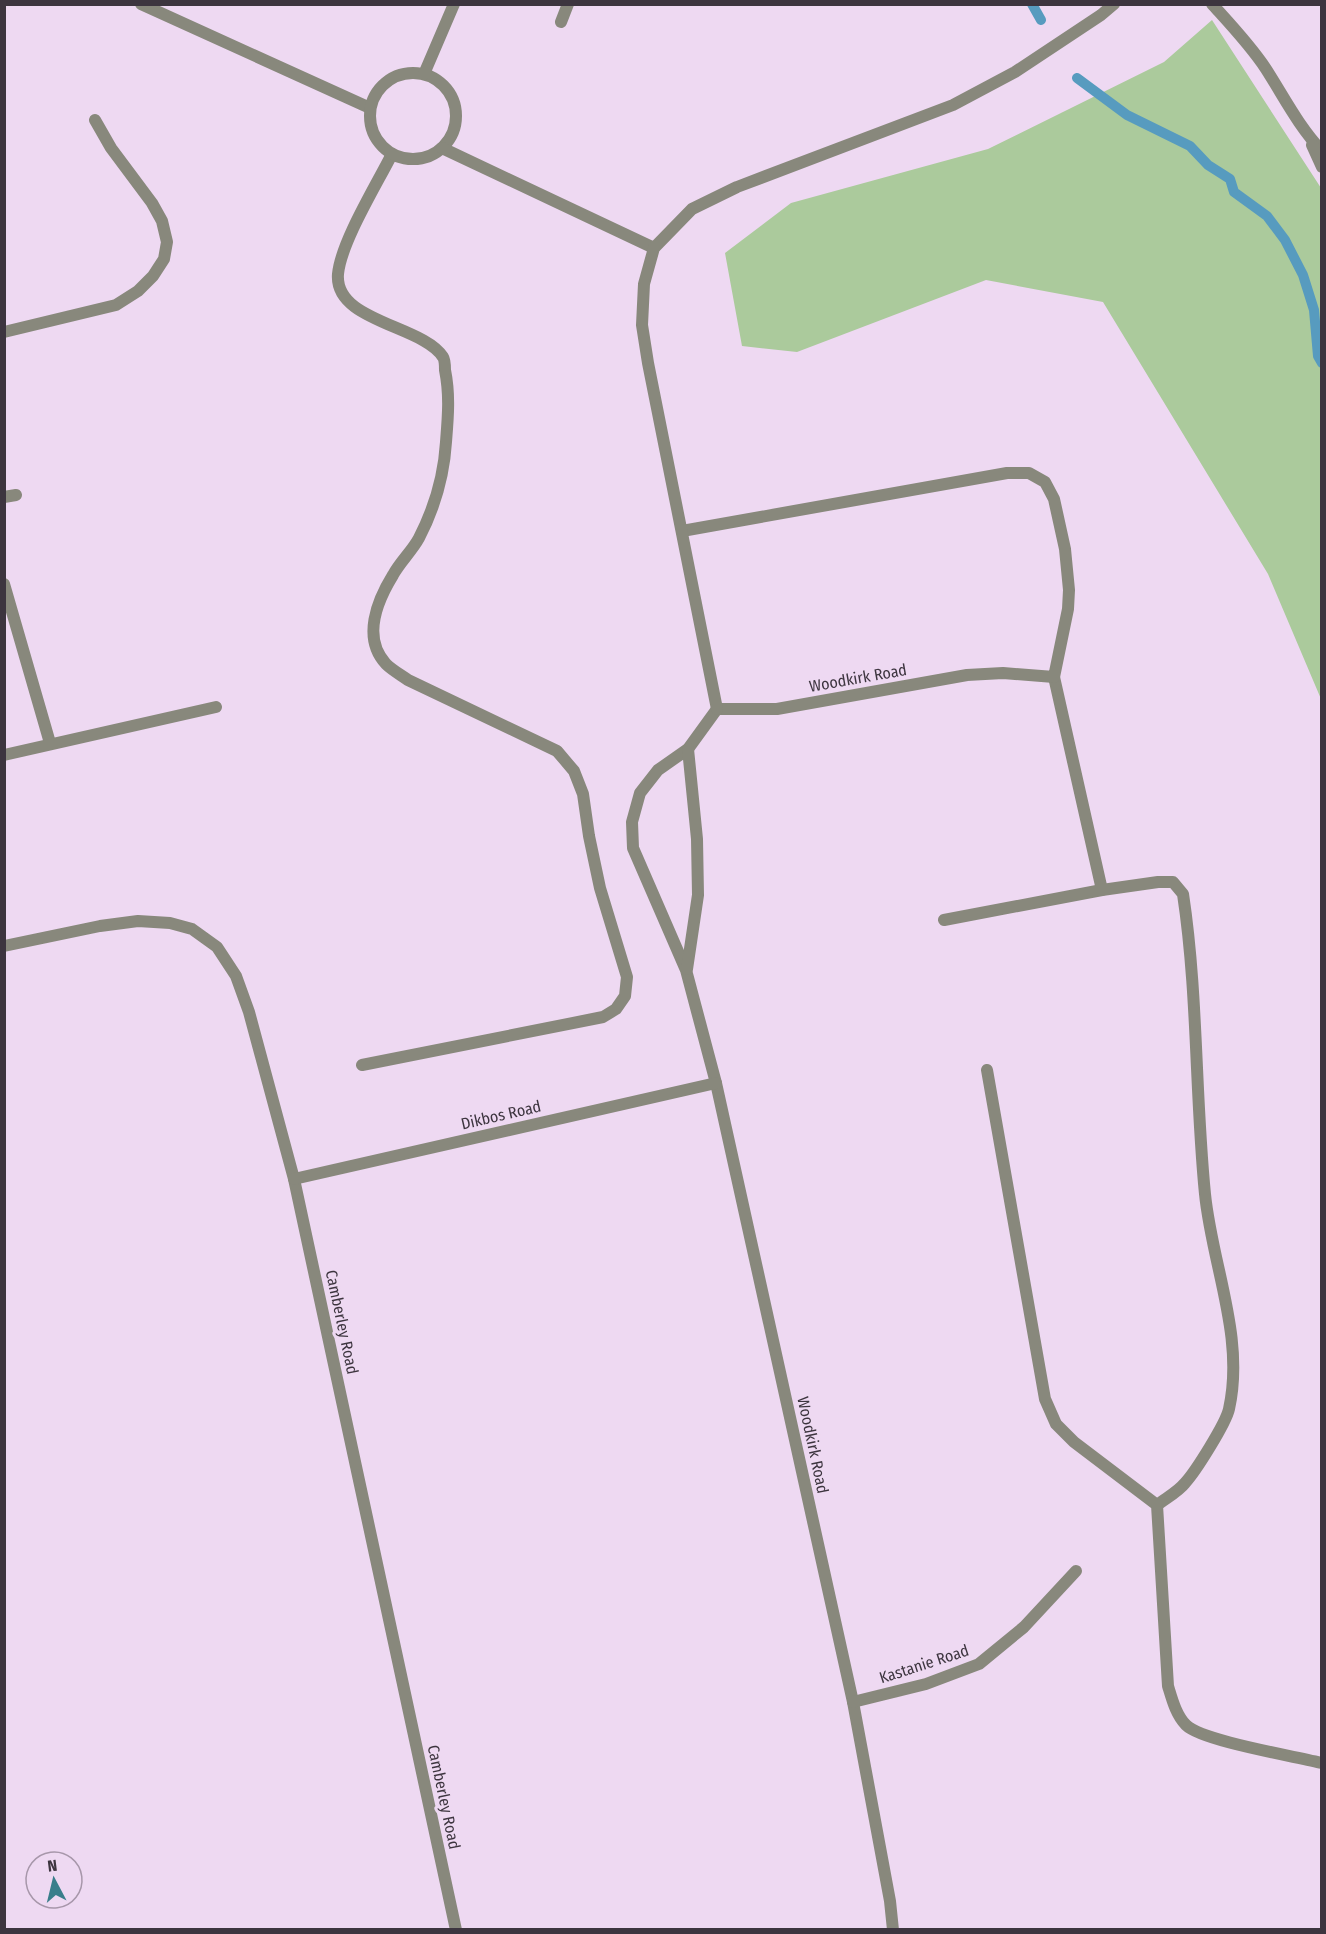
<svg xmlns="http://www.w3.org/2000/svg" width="1326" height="1934" font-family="'Fira Sans Condensed',sans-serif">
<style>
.green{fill:#abca9c}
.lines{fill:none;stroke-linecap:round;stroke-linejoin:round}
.stream{stroke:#579bbf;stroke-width:10}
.service{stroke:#88887c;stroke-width:12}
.minor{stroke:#88887c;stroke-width:12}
.labels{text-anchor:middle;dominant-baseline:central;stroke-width:6;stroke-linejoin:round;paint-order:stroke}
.street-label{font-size:16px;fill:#3d353f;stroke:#eed9f2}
</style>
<rect width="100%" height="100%" fill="#eed9f2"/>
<polygon class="green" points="1212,20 1321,188 1321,699 1268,574 1103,302 986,280 797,352 742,346 725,253 791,203 988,149 1164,62"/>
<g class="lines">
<g class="stream">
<polyline points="1032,4 1041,20"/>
<polyline points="1077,78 1127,115 1190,146 1208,165 1230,179 1234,192 1267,216 1285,240 1303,275 1314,310 1318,356 1322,363"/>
</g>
<g class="service">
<polyline points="1054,677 1102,890"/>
<path d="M 944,920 L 1102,890 L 1158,882 L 1173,882 L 1183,894 C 1198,993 1195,1094 1205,1194 C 1212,1265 1245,1337 1229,1409 C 1226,1423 1196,1471 1185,1483 C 1178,1492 1166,1498 1157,1505"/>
<path d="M 362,1065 L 603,1017 L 616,1009 L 625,996 L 627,977 L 600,888 L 589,836 L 583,794 L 574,771 L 557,751 L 408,680 C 401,675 392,670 386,664 C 362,638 377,601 393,575 C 400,562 412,551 419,538 C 434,509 444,475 446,442 C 448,417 450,395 445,370 C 445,366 445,360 443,357 C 423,325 334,322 338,274 C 341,242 377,184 392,154"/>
<path d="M 987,1070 L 1045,1399 L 1056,1424 L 1074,1442 L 1157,1505 L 1168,1686 C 1172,1699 1176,1715 1186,1725 C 1202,1741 1294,1756 1322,1763"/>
</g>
<g class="minor">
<polyline points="141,4 370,108"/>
<path d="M 1212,4 C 1231,25 1251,46 1266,69 C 1284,97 1299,127 1322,151"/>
<polyline points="561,22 568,4"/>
<circle cx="413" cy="116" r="43"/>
<polyline points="424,74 454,4"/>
<polyline points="1312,145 1322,167"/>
<polyline points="442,148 654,248"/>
<polyline points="4,332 116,305 138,291 153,276 164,259 167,242 162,221 152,203 111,148 95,120"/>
<polyline points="4,497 16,495"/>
<polyline points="682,531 1007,473 1029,473 1045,482 1054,499 1065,549 1069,590 1068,609 1054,677 1003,673 967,675 777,709 717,709"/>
<polyline points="4,584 50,743"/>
<polyline points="717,709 688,749 658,770 640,793 632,822 633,848 686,970 716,1083 853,1702 890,1901 893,1930"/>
<polyline points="717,709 648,363 642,325 644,284 654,248 692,209 737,187 953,105 1015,72 1101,15 1114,4"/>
<polyline points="4,755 216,707"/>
<polyline points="4,946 100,926 138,921 170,923 192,929 217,947 236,976 249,1012 294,1179 456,1930"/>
<polyline points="687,969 698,895 697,839 688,749"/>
<polyline points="294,1179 716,1083"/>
<polyline points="853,1702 926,1684 979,1664 1024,1627 1076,1571"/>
</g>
</g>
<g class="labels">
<g class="street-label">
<text transform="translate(858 678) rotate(-10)">Woodkirk Road</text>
<text transform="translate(501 1115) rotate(-13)">Dikbos Road</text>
<text transform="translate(342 1322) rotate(78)">Camberley Road</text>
<text transform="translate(813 1445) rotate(78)">Woodkirk Road</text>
<text transform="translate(924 1664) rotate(-18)">Kastanie Road</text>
<text transform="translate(444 1797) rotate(78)">Camberley Road</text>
</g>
</g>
<rect width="1326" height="1934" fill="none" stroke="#3d353f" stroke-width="12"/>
<g transform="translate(54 1880) rotate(353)"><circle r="28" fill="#eed9f2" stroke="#a797aa" stroke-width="1.5"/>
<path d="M0-4.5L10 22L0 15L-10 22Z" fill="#397e8b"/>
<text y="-9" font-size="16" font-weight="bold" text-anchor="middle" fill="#3d353f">N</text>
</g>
</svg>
